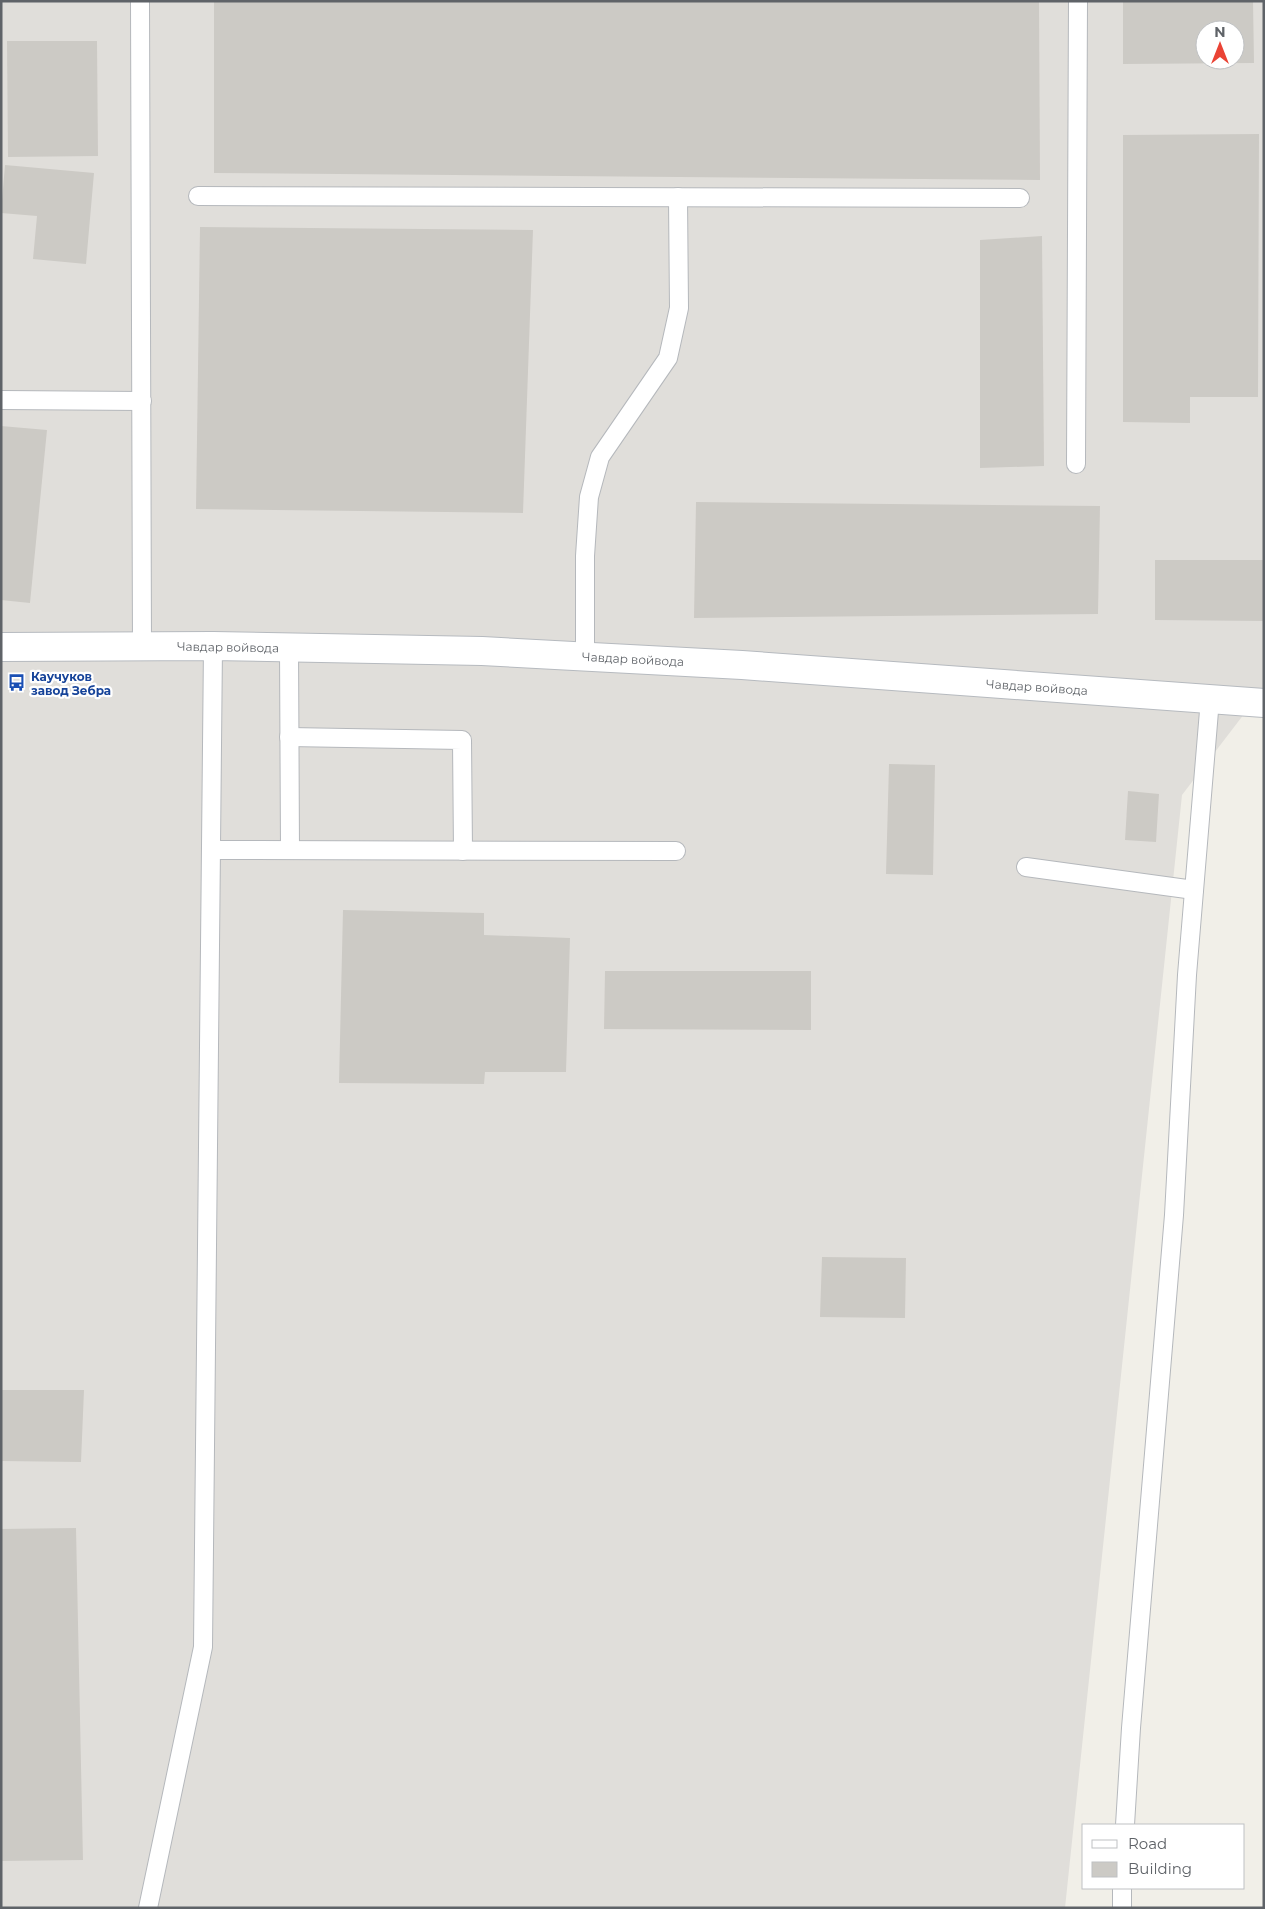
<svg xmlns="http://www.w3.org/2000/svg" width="1265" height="1909" font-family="Montserrat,sans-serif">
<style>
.industrial{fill:#e0deda;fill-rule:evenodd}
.building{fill:#cccac5;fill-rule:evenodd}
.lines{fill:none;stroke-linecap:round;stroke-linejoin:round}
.lane-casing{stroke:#b5b8bc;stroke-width:20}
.secondary-casing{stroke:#b6babf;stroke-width:30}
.lane{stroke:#fff;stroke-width:18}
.secondary{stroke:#fff;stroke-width:28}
.labels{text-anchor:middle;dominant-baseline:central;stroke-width:4.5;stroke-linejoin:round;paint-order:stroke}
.street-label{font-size:12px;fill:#5f6368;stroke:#fff}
.transit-label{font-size:12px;font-weight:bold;fill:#164399;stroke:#fff;text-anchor:start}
</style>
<rect width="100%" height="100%" fill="#f1efe8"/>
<path class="industrial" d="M 1,1 L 1264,1 L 1264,688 L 1182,795 L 1065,1908 L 1,1908 ZM 1205,30 L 1235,30 L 1235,60 L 1205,60 Z"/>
<g class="building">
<polygon points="214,1 1039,1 1040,180 214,173"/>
<path d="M 1123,1 L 1253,1 L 1254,63 L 1123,64 ZM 1205,30 L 1235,30 L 1235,60 L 1205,60 Z"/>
<polygon points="7,41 97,41 98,156 8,157"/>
<polygon points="1259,134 1258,397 1190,397 1190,423 1123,422 1123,135"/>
<polygon points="5,165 94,173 86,264 33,259 37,216 1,213"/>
<polygon points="200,227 533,230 523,513 196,509"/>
<polygon points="1042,236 1044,466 980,468 980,240"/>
<polygon points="1,426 47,430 30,603 1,600"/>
<polygon points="696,502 1100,506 1098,614 694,618"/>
<polygon points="1155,560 1264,560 1264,621 1155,620"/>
<polygon points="889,764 935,765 933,875 886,874"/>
<polygon points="1128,791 1159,794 1156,842 1125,840"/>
<polygon points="343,910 484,913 484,935 570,938 566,1072 485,1072 484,1084 339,1083"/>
<polygon points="605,971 811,971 811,1030 604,1029"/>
<polygon points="822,1257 906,1258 905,1318 820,1317"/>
<polygon points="1,1390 84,1390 81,1462 1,1461"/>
<polygon points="76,1528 83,1860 1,1861 1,1529"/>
</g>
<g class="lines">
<defs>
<g id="lane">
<polyline points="140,1 142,646"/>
<polyline points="198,196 1020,198"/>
<polyline points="1,400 142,401"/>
<polyline points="1076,464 1078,1"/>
<polyline points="289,648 290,850"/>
<polyline points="585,657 585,556 589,497 600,457 668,358 679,308 678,197"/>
<polyline points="289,737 462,740 463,851"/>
<polyline points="211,850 676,851"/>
<polyline points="1026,867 1194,890"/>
<polyline points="1125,1825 1131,1728 1174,1215 1187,975 1210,699"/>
<polyline points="148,1908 203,1647 213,646"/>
<polyline points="1122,1908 1122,1888"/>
</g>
<polyline id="secondary" points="1,647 213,646 482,651 742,665 1264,703"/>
</defs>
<use href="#lane" class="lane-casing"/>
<use href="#secondary" class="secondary-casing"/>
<use href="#lane" class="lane"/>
<use href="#secondary" class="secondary"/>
</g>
<defs>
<symbol id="bus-bare" viewBox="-9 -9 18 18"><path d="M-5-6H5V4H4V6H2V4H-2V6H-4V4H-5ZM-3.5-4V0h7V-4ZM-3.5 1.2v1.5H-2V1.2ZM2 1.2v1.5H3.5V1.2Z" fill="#1a4fb4" stroke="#fff" stroke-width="2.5" paint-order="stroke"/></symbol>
</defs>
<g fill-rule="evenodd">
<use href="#bus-bare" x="4" y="670" width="25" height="25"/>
</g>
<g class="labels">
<g class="street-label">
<text transform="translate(228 647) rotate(1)">Чавдар войвода</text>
<text transform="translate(633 659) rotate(3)">Чавдар войвода</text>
<text transform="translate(1037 687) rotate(4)">Чавдар войвода</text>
</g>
<g class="transit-label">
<text x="31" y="676">Каучуков<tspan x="31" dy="14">завод Зебра</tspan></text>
</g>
</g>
<rect width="1265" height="1909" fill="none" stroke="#5f6368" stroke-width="5"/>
<rect x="1082" y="1824" width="162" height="65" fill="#ffffff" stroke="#bfc1c3"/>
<rect x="1092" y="1840" width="25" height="8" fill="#ffffff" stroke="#bfc1c3"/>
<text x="1128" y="1849" font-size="15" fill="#5f6368">Road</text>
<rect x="1092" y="1862" width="25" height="15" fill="#cccac5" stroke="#bfc1c3"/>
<text x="1128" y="1874" font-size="15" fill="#5f6368">Building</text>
<g transform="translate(1220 45)"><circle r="24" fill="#ffffff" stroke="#bfc1c3"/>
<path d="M0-4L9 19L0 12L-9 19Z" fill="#ea4335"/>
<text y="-8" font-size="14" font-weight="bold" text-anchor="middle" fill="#5f6368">N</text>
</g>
</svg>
